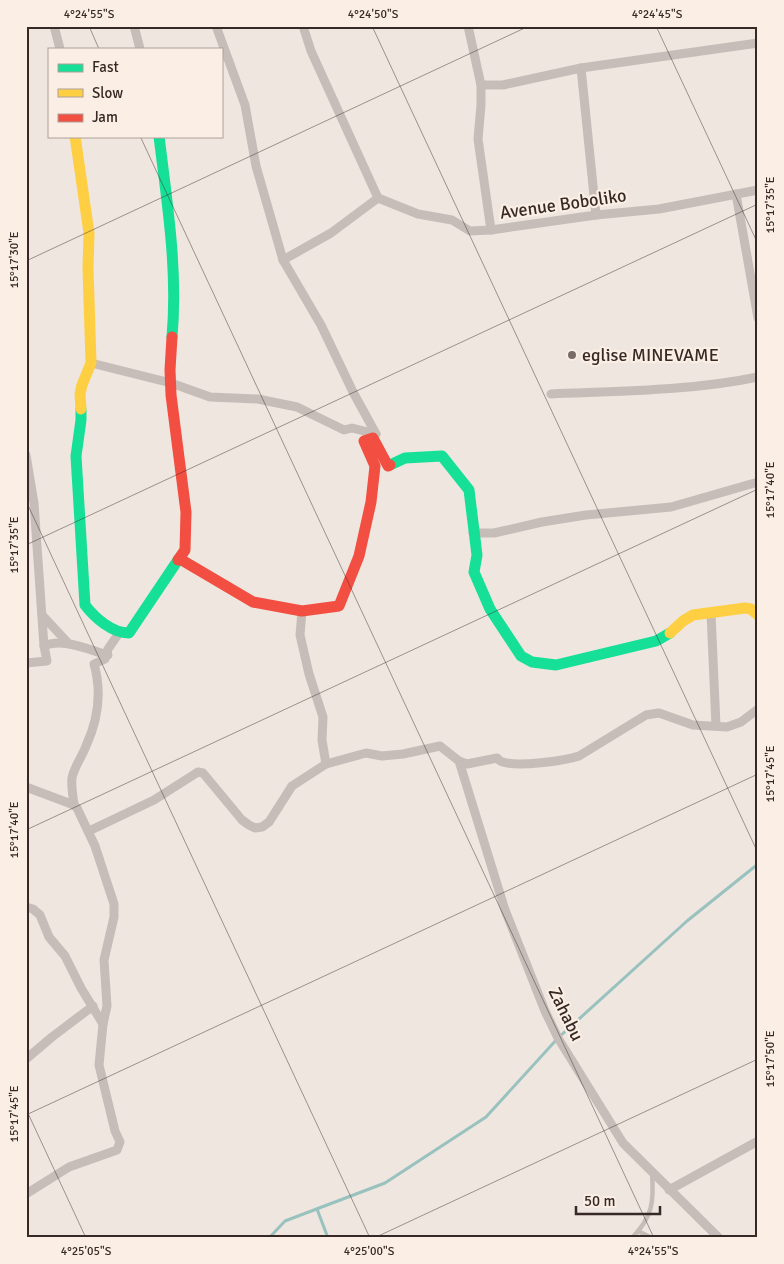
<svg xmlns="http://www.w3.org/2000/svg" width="784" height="1264" font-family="Signika,sans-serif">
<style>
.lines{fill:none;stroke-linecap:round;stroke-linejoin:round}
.stream{stroke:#99c2bf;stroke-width:3}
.lane{stroke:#c6bdb8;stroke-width:4.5}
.street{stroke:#c6bdb8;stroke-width:9}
.fast{stroke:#16e098;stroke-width:11}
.slow{stroke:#ffcf43;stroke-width:11}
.jam{stroke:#f24e42;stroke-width:11}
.ticks{fill:none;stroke:#372a26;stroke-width:1;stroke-opacity:0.45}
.poi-dot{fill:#776c67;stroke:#fbefe5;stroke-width:2}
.labels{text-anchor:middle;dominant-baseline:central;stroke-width:4.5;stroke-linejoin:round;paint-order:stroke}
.street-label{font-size:18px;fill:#372a26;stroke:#fbefe5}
.poi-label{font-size:18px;fill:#372a26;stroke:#fbefe5;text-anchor:start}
.neatline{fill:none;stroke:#372a26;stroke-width:2}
.ticks-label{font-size:12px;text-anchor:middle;fill:#372a26}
</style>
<rect width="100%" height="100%" fill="#eee6df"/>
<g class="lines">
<g class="stream">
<polyline points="317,1209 328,1238"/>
<polyline points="269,1238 285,1221 385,1183 486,1117 558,1038 687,921 758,864"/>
</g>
<g class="lane">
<polyline points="638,1231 652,1238"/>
<path d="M 632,1238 C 653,1216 654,1202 652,1173"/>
</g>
<g class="street">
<polyline points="54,26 60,49"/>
<polyline points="134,26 140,49"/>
<polyline points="216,26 245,105 256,166 283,260 321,325 353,392 376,434"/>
<polyline points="303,26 311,51 378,198"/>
<polyline points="468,26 481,85 481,105 478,139 491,230"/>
<polyline points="581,68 596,215"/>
<polyline points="481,85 503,85 581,68 758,43"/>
<polyline points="736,194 758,318"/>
<polyline points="378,198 418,214 452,220 470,231 491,230 596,215 659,209 758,190"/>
<polyline points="283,260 331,233 378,198"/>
<polyline points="91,363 171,383 210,397 258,399 297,407 344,430 352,428 376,434"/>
<path d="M 551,394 C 620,391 690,391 758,377"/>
<polyline points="26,455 34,503 44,646"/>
<polyline points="473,533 494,533 542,522 586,515 671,507 758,482"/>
<polyline points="302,611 300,635 309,674 323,717 322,740 326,764"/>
<polyline points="711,613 716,726"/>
<polyline points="42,615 69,644"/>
<path d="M 26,663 L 47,661 L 44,646 C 62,637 89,650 108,655"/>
<polyline points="459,761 505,910 545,1011 558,1038 623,1143 719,1238"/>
<polyline points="26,787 74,805 77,808 95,846 114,904 114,917 104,960 107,1006 103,1024 99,1065 115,1131 120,1142 117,1150 69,1167 26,1194"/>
<path d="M 74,805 C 73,796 71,786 72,778 C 74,767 82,757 86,746 C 98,720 102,692 94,664 L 105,659 L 108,649 L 119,633"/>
<path d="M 89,831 L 154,800 L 198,772 L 203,773 L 242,820 L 249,825 L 255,828 L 262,827 L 269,822 L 292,786 L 326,764 L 366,753 L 382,756 L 403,754 L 440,746 L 459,761 L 467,764 L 497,758 C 498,759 501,762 503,762 C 518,767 563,761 579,756 L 646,715 L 659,713 L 693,725 L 727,727 L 741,722 L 758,709"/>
<polyline points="26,907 33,909 40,915 49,937 65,956 81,988 103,1024"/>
<polyline points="26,1059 52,1037 93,1006"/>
<polyline points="669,1190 758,1141"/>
</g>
<g class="fast">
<path d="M 159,136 C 167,203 178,269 172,337"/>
<path d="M 81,409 L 81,420 L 76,456 L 85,605 C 95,618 112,633 129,633 L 178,560"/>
<polyline points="390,465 405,458 442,456 469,490 477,555 474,572 490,609 521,656 532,662 556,665 656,641 670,633"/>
</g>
<g class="slow">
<polyline points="75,136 89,233 88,268 91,363 82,385 80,394 81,409"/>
<polyline points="670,633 683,621 693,615 745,608 751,609 758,615"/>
</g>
<g class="jam">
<polyline points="172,337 170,370 171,395 186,512 185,550 178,560"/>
<polyline points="180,559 253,602 302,611 339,606 359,556 371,502 375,466 364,441 373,438 388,466 390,465"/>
</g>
</g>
<path class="ticks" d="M 89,26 L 99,49M 372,26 L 758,853M 656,26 L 758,244M 140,136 L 654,1238M 26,261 L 529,26M 26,501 L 370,1238M 26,545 L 758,204M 26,830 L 758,489M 26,1109 L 86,1238M 26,1115 L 758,774M 374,1238 L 758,1059"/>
<circle class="poi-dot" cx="572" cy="355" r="5"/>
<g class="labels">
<g class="street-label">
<text transform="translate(563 204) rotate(-8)">Avenue Boboliko</text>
<text transform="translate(566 1014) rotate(64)">Zahabu</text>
</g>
<g class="poi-label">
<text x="582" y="355">eglise MINEVAME</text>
</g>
</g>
<rect width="784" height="1264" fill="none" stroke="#fbefe5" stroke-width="55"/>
<rect x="48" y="48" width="175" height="90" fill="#fbefe5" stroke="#ada099"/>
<rect x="58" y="64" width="25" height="8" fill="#16e098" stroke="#ada099"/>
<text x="92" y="72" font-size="15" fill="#372a26">Fast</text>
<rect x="58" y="89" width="25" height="8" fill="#ffcf43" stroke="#ada099"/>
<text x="92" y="98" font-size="15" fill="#372a26">Slow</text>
<rect x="58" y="114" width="25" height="8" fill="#f24e42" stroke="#ada099"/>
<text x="92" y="122" font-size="15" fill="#372a26">Jam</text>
<path d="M576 1206v8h84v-8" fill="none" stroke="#372a26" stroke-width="2.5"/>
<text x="584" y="1206" font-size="15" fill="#372a26" stroke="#fbefe5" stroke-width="4" paint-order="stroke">50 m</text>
<rect x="28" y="28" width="728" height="1208" class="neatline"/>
<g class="ticks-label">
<text x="89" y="18">4°24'55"S</text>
<text x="373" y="18">4°24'50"S</text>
<text x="657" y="18">4°24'45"S</text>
<text transform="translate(770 205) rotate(-90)" y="4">15°17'35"E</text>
<text transform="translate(14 260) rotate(-90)" y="4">15°17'30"E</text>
<text transform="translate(770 490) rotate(-90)" y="4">15°17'40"E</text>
<text transform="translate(14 545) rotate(-90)" y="4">15°17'35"E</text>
<text transform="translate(770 774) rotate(-90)" y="4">15°17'45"E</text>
<text transform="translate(14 830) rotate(-90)" y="4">15°17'40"E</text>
<text transform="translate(770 1059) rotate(-90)" y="4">15°17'50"E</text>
<text transform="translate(14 1114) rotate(-90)" y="4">15°17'45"E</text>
<text x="86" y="1255">4°25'05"S</text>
<text x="369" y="1255">4°25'00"S</text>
<text x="653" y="1255">4°24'55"S</text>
</g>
</svg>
